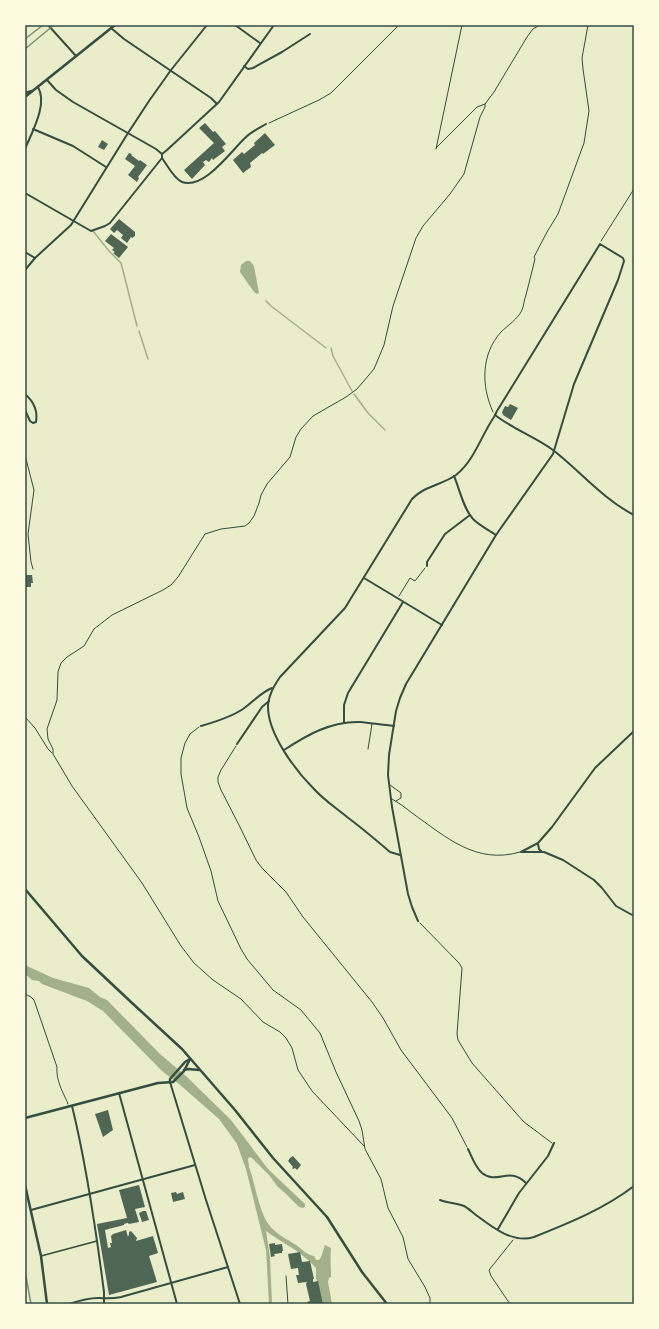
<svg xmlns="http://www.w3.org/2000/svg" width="659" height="1329" font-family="'Fira Sans Condensed',sans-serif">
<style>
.water{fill:#a3b18a}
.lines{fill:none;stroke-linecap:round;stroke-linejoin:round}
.stream{stroke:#a3b18a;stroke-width:1.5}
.building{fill:#4f6655}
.path{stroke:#344e41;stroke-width:1}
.service{stroke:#344e41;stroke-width:1}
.pedestrian{stroke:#344e41;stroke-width:1.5}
.minor{stroke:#344e41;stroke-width:2}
.tertiary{stroke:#344e41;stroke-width:2}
.secondary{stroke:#344e41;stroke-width:2.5}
.rail{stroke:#7c8e77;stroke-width:1.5}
.neatline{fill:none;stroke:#344e41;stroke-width:1.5}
</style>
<rect width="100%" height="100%" fill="#e9edc9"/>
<g class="water">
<polygon points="246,261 250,261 254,266 259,293 257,294 254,292 240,272 241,265"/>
<path d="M 25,965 L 53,978 L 89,988 L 100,997 L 107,1000 L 160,1054 L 186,1076 L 231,1120 L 268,1169 L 305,1204 L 305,1207 L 303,1208 L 299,1207 L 286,1194 L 277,1186 L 269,1175 L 252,1158 L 249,1157 L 248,1159 L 249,1167 C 255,1183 259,1212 269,1225 C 276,1234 287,1239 296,1245 C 302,1249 307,1255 314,1256 L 316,1260 L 319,1260 C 322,1257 323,1250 325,1245 L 331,1248 C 330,1258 331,1267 331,1277 L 329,1278 L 328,1282 L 332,1304 L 323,1304 L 316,1278 L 316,1268 C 301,1251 284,1244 266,1231 L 270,1257 L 272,1304 L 269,1304 L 266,1250 L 246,1169 L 237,1144 L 219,1119 L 179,1084 L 162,1071 L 103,1011 L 87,1001 L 42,984 L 39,981 L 32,980 L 25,974 Z"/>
</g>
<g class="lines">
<g class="stream">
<polyline points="93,231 109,251 121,263 137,326"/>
<polyline points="266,301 271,306 326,348"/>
<polyline points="139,331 148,359"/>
<polyline points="331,348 333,356 352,391"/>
<polyline points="354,394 368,413 385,430"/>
</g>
</g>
<g class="building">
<polygon points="205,123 213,132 215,131 226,144 222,147 225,151 213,160 212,158 209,162 206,160 203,162 205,165 192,179 184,170 214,143 199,128"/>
<polygon points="265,133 275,145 263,154 262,153 250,163 251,167 243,173 233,160 242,152 244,154 255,145 254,143"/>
<polygon points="102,140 108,144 104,150 98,147"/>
<polygon points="129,153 132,154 131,155 139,161 140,160 147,165 138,177 139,178 137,182 128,175 135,166 125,159"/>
<polygon points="119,219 135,232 135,236 132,238 131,237 127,243 121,238 123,235 117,230 114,233 110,229"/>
<polygon points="111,234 128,247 119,258 113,253 115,252 112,250 114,248 105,241"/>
<polygon points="510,404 518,408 511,420 503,415 502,412 505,406 508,407"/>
<polygon points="25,575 32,575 33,583 31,583 31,587 25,587"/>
<polygon points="108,1110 113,1130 103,1137 95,1114"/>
<polygon points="293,1156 301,1165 297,1170 295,1168 293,1169 292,1168 293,1167 288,1161 290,1158"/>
<polygon points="139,1185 145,1207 135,1209 139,1222 129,1224 128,1223 127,1223 124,1224 124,1225 105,1230 108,1248 111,1247 110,1243 112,1243 111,1236 113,1234 126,1230 128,1237 129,1234 129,1232 131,1231 137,1238 136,1241 153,1236 158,1253 149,1256 157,1282 109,1295 97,1224 127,1218 119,1190"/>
<polygon points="176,1192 177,1194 183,1192 185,1199 173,1202 171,1193"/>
<polygon points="143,1211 146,1211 149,1220 142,1222 139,1213"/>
<polygon points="275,1243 275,1245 282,1244 283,1251 282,1251 282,1253 274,1254 275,1256 271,1257 269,1244"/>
<polygon points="300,1252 302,1262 310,1261 314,1279 313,1279 313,1282 318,1281 323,1304 308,1304 307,1302 310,1301 306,1284 307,1282 298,1283 296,1275 299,1275 298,1268 291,1269 288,1254"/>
</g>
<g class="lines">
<g class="path">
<polyline points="269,123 319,100 331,93 399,25"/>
<polyline points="436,148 477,107 485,104"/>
<polyline points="436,149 462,25"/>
<polyline points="601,241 634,189"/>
<path d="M 493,412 C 481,386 481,354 501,332 C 508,325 518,319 522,310 C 524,305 524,300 526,295 C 529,283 532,271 535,259 L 534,257 L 547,232 L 558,214 L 584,143 L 589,111 L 583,69 L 582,58 L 588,25"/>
<polyline points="25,455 34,490 28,534 31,562 33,569"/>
<polyline points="399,596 410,578 415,581 425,568"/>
<polyline points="25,717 35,728 48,749 52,753"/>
<polyline points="199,727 190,734 185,743 181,758 181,774 187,808 199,837 211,871 218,901 241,949 247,959 273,990 301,1010 320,1033 336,1072 359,1121 362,1130 365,1149 381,1179 388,1208 403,1237 408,1259 425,1287 430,1298 430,1304"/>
<polyline points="236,746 221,770 218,777 218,782 221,790 239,825 256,860 262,868 286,892 303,917 372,1002 383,1018 401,1050 452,1118 467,1147"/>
<polyline points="420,923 459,963 462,968 457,1034 458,1040 472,1063 515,1112 524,1122 552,1143"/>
<path d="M 25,994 L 31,997 L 34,1000 L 57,1067 C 56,1076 60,1087 64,1095 C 65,1098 67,1100 68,1104"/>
<polyline points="364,1146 312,1091 298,1070 292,1048 286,1038 280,1032 263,1022 241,999 213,980 194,963 181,946 142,883 72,786 53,754 53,749 48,739 47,729 57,700 58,672 61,663 67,657 84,646 94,629 112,615 163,590 171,585 178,577 205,534 221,529 245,526 249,523 254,516 259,503 261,495 267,484 290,457 296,437 301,429 313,416 346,397 357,389 374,369 384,345 393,306 416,238 423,226 450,194 464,174 480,117 485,107 485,104 494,92 527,37 533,29 540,25"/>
<polyline points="510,1304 491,1276 489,1270 513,1240"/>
</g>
<g class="service">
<polyline points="368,749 372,724"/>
<polyline points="390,785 401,793 401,798 396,801"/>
<path d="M 392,799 C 399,803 406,808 412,813 C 446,837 476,865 520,852"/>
<polyline points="286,1276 288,1304"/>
</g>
<polyline class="pedestrian" points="41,1256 97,1241"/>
<g class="minor">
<polyline points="48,25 76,56"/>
<polyline points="235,25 260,43"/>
<polyline points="111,28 124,39 211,98 217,104"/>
<polyline points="244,66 248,69 253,68 282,52 310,34"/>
<polyline points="47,80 56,90 73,102 156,149 162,154"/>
<polyline points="33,129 73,146 106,167"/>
<path d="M 25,149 C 32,132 48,104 38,87"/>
<polyline points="162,154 167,150 219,102 274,25"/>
<path d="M 162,158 C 167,165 174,179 182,182 C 204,190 231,151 245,138 C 251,132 259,128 266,124"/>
<polyline points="25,193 91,231 105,226 110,223 162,158 162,154"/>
<polyline points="25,252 35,258"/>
<polyline points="25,270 35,258 71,225 128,133 149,101 171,70 207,25"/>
<path d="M 25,394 C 33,401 38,411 36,422 L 33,423 L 30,421 L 25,410"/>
<path d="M 454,476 C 460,490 463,508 473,519 C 480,526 489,530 496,535"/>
<polyline points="427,566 427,562 445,534 470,515"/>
<polyline points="364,578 442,625"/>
<polyline points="344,723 344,705 348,693 403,602"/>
<path d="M 201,726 C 215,722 231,717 243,709 C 253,702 260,693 272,688"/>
<polyline points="237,744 262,707 269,701"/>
<path d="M 284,750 C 307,735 331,721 360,722 C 371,723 382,725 394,726"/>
<polyline points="538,844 539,849 542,852"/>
<polyline points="521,852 538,843 552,827 595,768 634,731"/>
<polyline points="522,852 544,852 563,860 594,880 602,888 616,906 634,916"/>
<path d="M 400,855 L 390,852 C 376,840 362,828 347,817 C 336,808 324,800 314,789 C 295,770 267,733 268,705 C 269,694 274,686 280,677 L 345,608 L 412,499 C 424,486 442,485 456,475 C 474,461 481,436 494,417 L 497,411 L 600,244 L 623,258 L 624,261 L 618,280 L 574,384 L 553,454 L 496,535 L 406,684 L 400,698 L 396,711 L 389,755 L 388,775 L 392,807 L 408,894 L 412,907 L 418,921"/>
<polyline points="170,1082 206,1200 240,1304"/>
<polyline points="119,1093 177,1304"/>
<path d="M 72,1106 C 87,1167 96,1230 104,1292 L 104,1304"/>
<path d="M 468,1149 C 472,1157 475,1167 482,1173 C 497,1185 509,1166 526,1183"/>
<path d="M 440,1200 C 447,1203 456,1203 464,1206 C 468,1208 472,1212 476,1215 C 492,1227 513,1244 534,1237 C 569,1223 604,1209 634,1186"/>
<polyline points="31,1210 195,1165"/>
<polyline points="498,1229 519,1193 548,1156 554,1143"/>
<path d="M 69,1304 C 78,1301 88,1298 98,1298 C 107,1298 112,1299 121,1297 L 228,1267"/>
</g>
<path class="tertiary" d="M 495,415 C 513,429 535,437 553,450 C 580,471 603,499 634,515"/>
<g class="secondary">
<polyline points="25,93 32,91"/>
<polyline points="25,97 115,25"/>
<polyline points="25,889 82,956 131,1002 182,1049 235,1110 273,1158 327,1217 362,1272 387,1304"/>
<polyline points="184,1070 188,1069 199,1070"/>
<polyline points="170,1082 170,1079 185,1062 190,1059"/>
<polyline points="25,1118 158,1083 173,1082 184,1071 190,1059"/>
<polyline points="25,1185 41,1256 47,1304"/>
</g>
<g class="rail">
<polyline points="25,39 43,25"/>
<polyline points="25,49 54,25"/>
<polyline points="25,1271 31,1304"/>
</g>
</g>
<rect width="659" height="1329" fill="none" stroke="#fefae0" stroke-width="52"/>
<rect x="26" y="26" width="607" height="1277" class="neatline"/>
</svg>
